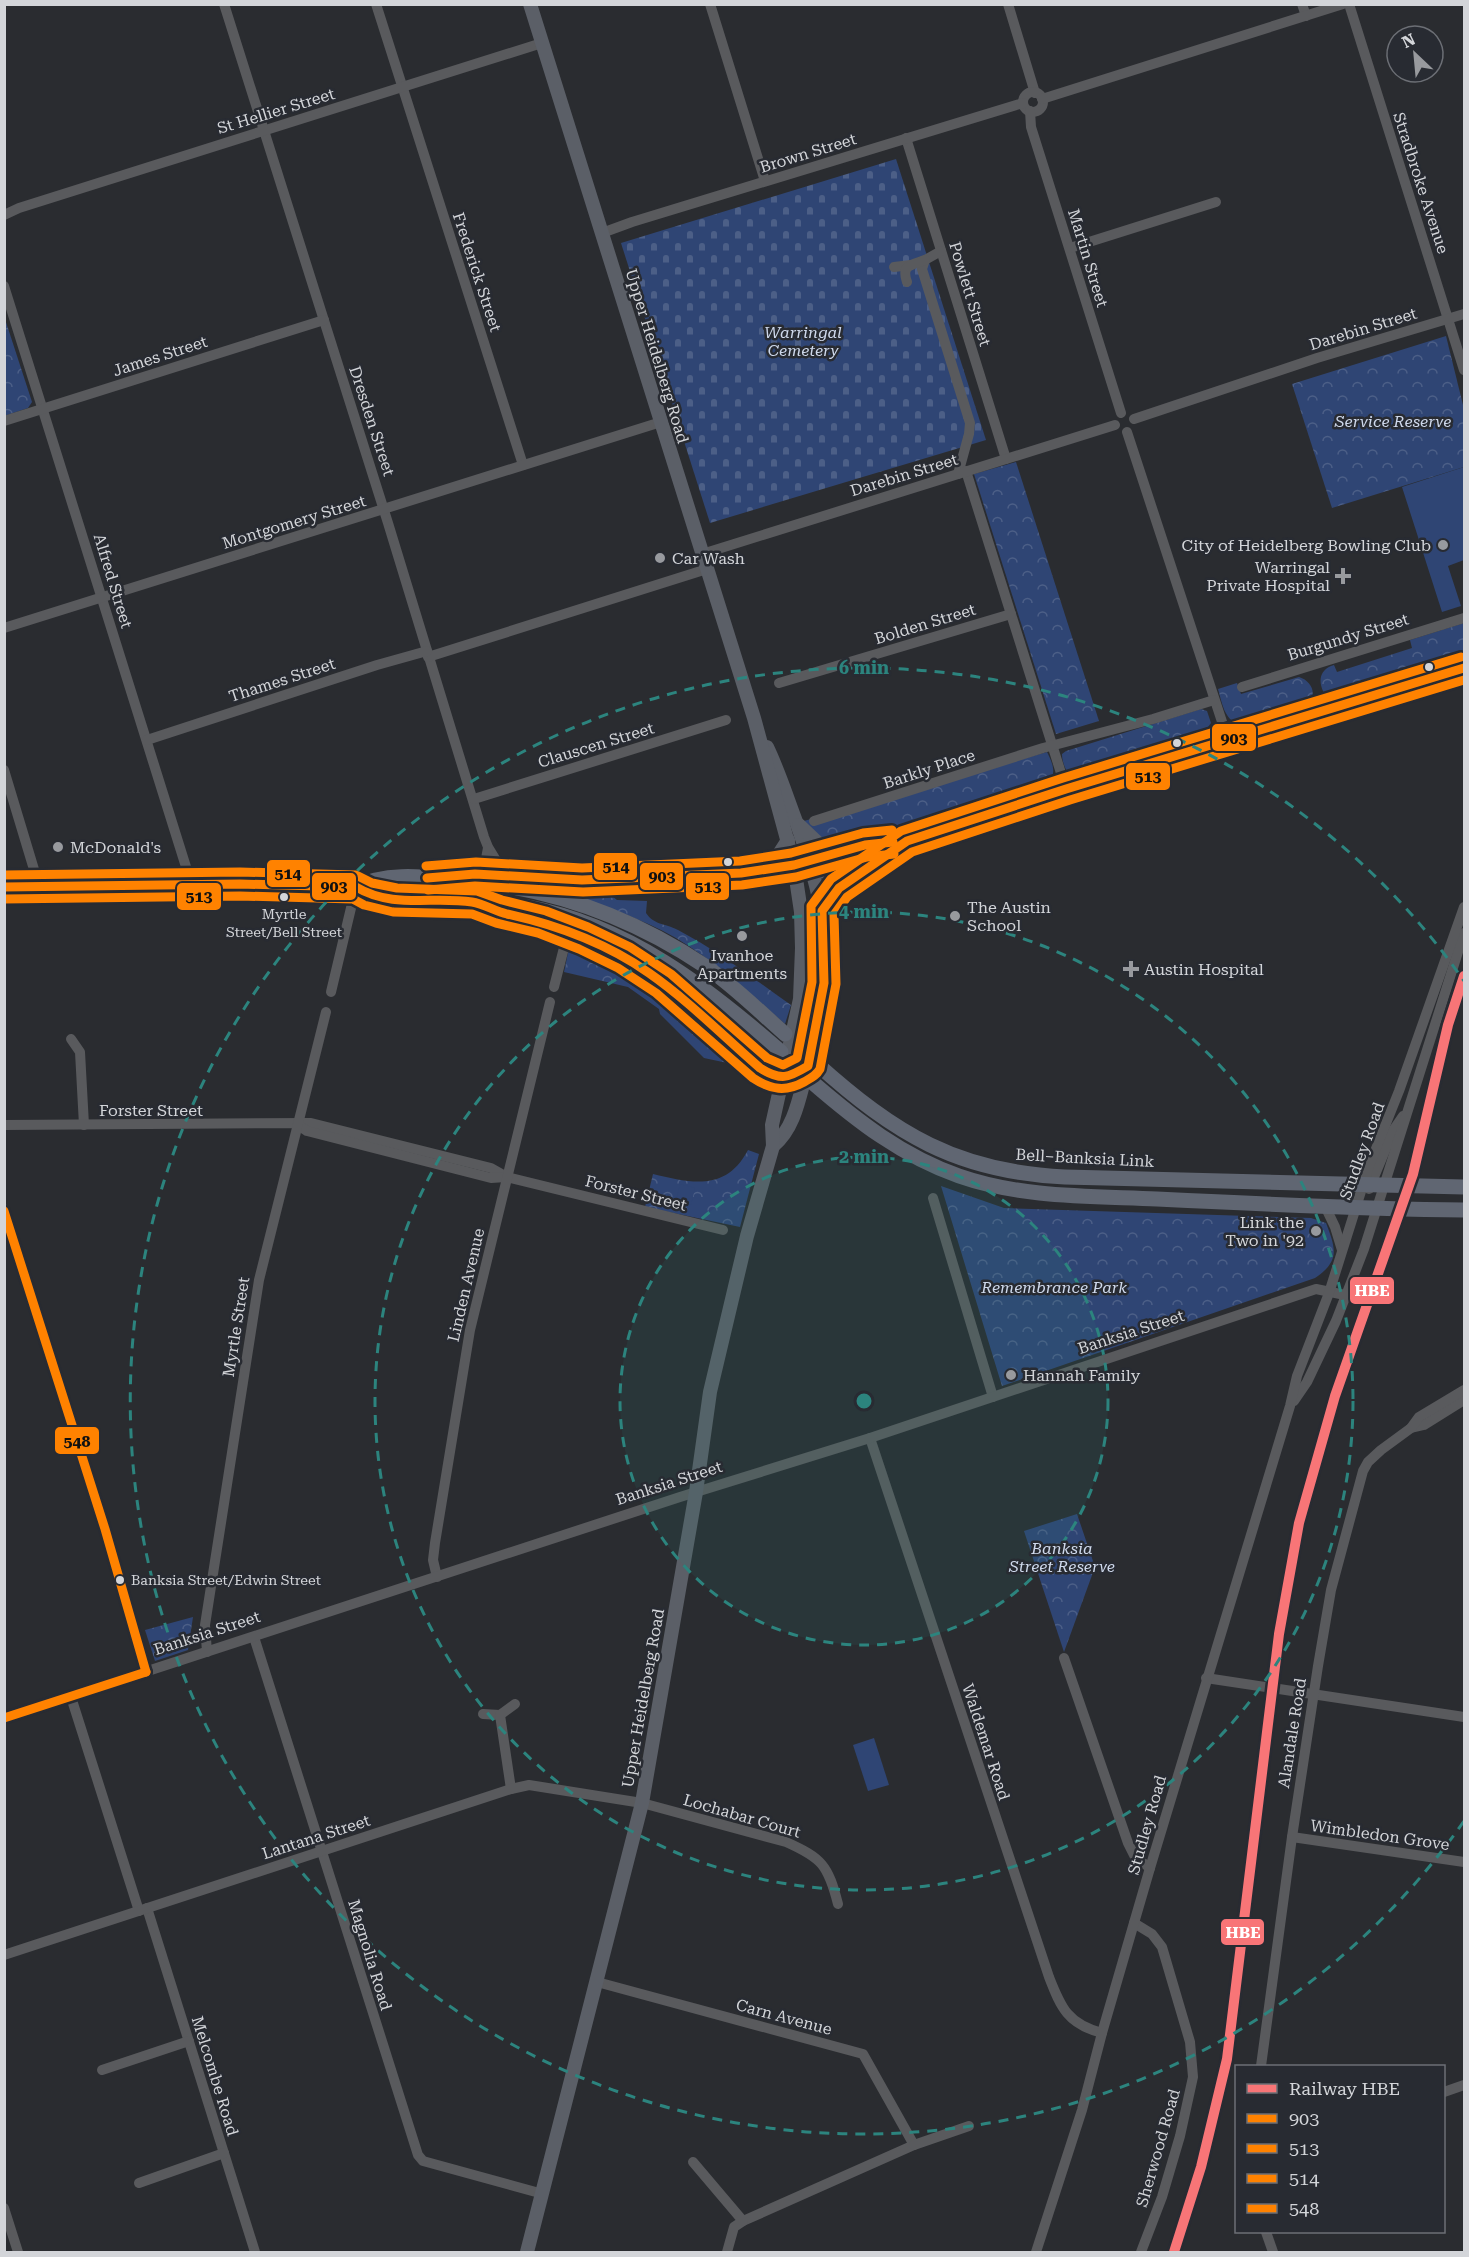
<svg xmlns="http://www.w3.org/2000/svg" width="1469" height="2257" font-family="'Roboto Serif',serif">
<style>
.forest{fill:url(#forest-crowns)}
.cemetery{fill:url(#cemetery-stones)}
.pitch{fill:#2f4574}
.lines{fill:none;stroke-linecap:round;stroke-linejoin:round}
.highway-tunnel{stroke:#434549;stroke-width:15;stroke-dasharray:15 8;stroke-linecap:butt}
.minor{stroke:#595a5d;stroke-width:10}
.major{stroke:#5b5f67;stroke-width:14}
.highway{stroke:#606672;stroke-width:15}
.bus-1-casing{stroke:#282b32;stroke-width:14}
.bus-2-casing{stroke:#282b32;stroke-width:14}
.bus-3-casing{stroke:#282b32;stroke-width:14}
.bus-4-casing{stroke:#282b32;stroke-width:14}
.bus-1{stroke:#ff8200;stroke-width:9}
.bus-2{stroke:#ff8200;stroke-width:9}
.bus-3{stroke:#ff8200;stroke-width:9}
.bus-4{stroke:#ff8200;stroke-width:9}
.rail-1-casing{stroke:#282b32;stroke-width:15}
.rail-1{stroke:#f87577;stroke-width:10}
.ring{fill:none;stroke:#2c847e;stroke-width:3;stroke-dasharray:10 8}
.poi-dot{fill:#989a9e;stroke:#282b32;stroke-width:2}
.bus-dot{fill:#d3d5d9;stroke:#282b32;stroke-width:2}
.labels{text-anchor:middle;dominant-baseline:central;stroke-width:5;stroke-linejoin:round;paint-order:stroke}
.bus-label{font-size:14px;fill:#d3d5d9;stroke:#282b32}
.street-label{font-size:16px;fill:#d3d5d9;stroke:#282b32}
.park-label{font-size:16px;font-style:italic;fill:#cfd9ec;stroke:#282b32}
.poi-label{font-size:16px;fill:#d3d5d9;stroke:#282b32;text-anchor:start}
.centre{fill:#2c847e;stroke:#282b32;stroke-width:3}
.ring-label{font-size:18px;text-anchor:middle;font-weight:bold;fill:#2c847e;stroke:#282b32;stroke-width:5;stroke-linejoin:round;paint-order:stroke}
.line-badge{stroke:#282b32;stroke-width:2}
.badge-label{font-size:16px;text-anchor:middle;font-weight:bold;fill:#fff}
.pale-badge-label{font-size:16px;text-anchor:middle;font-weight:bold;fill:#111}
</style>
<defs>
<pattern id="forest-crowns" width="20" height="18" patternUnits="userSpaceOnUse" patternTransform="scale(1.5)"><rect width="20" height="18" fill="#2f4574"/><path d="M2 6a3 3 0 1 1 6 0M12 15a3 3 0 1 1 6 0" fill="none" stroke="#4c5f87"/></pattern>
<pattern id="cemetery-stones" width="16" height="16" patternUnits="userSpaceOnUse" patternTransform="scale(1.5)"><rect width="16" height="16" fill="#2f4574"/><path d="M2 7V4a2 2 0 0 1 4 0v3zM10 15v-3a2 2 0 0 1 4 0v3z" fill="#4c5f87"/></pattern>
</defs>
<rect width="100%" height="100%" fill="#2a2c30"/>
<g class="forest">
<polygon points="4,316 32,402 28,408 4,416"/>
<polygon points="1446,336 1464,409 1464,467 1332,508 1292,384"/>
<polygon points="1016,462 1099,721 1056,734 974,474"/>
<path d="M 1464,623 L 1464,657 L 1335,698 L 1327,698 C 1318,685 1317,670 1334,665 L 1337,672 L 1412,648 L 1410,640 Z"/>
<path d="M 1299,677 C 1312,681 1318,695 1307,705 L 1239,724 C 1224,720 1222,702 1218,689 L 1237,683 L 1241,694 Z"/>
<path d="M 1201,709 L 1207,711 L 1211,723 L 1208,727 C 1164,743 1122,762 1077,776 L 1069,775 C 1065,769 1062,761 1062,754 L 1066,751 Z"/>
<path d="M 1047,752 C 1051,760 1057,772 1050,780 L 974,809 L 836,847 L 830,846 L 804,821 Z"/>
<path d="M 570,888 L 602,888 L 617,900 L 647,901 L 646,913 C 654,925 664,923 678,930 C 718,951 754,979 791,1005 L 785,1024 C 750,993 716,962 676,938 C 642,918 605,908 570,892 Z"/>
<polygon points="576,941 653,980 751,1068 704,1058 660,1014 659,1009 628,987 564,972 569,948"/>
<path d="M 748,1150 L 759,1154 L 740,1227 L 645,1207 L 653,1174 C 691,1183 726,1192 748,1150 Z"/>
<path d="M 941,1186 L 1004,1208 L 1311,1218 L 1326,1223 C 1336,1249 1340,1261 1315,1278 L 1002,1386 Z"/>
<polygon points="1077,1514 1095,1567 1064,1652 1024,1531"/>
<polygon points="193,1617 188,1650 155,1661 145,1630"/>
</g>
<polygon class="cemetery" points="896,159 986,440 710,523 621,243"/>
<g class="pitch">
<polygon points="1464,467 1464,560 1448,566 1461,606 1442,612 1402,487"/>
<polygon points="680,1184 695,1188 691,1205 676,1201"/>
<polygon points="874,1738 889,1785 868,1791 853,1745"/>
</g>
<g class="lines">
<g class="highway-tunnel">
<polyline points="785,1034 816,1063"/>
<polyline points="781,1052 812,1082"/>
</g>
<g class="minor">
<polyline points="224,4 388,523 484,837 488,847 505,875"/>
<polyline points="376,4 523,465"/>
<polyline points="710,4 765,181"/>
<polyline points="1008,4 1035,93"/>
<polyline points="1302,4 1306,16"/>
<polyline points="1349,4 1464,370"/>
<circle cx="1033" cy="102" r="10"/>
<polyline points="1042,99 1343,4"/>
<polyline points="1030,111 1031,127 1121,413"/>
<polyline points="906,138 1006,459"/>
<polyline points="4,215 19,208 542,43"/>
<polyline points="602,233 632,222 1023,103"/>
<polyline points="1070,248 1216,202"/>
<polyline points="941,251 925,260 922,269 970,423 969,434 958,474"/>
<polyline points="894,267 911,265"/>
<path d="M 907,282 C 901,265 911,265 925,260"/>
<polyline points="4,286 192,886"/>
<polyline points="1134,419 1317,358 1464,314"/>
<polyline points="4,421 324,320"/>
<polyline points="1127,432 1228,740"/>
<polyline points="966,471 1066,789"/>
<polyline points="702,554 1115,425"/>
<polyline points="4,628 661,422"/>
<polyline points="428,657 707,569"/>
<polyline points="779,683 1011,614"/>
<polyline points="1242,687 1464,618"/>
<polyline points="147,740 377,665 427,651"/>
<polyline points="4,770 39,886"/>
<polyline points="474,799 726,720"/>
<polyline points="814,821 1043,748 1153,719 1214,700"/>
<polyline points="475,874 485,864 488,848"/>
<polyline points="554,987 568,932"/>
<polyline points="331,992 356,887"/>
<polyline points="71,1039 80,1052 84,1125"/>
<polyline points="4,1125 311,1123 491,1168 507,1177 723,1230"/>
<polyline points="298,1125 307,1131 491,1178 506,1177"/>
<polyline points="1369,1189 1394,1129 1403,1116"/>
<polyline points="933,1198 993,1397"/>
<polyline points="1325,1206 1335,1227 1342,1250"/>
<polyline points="4,1209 105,1529 146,1672"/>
<polyline points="1294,1401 1307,1382 1336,1321 1364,1249 1464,933"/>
<polyline points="1411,1428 1424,1425 1464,1400"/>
<path d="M 870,1438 L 1049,1977 C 1061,2008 1068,2024 1102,2033"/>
<polyline points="437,1577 433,1560 435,1543 470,1330 550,1002"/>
<polyline points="254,1637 418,2155 423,2161 543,2194"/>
<polyline points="207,1652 205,1625 259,1280 326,1012"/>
<polyline points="1064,1658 1128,1843 1135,1857 1150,1868"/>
<polyline points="1206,1678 1464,1717"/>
<polyline points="71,1697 139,1911"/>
<polyline points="483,1714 500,1715"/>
<polyline points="4,1718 680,1497 870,1438 1316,1289 1345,1295"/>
<polyline points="511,1789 500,1715 515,1704"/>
<polyline points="1292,1837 1464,1862"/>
<polyline points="147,1908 255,2252"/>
<polyline points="1134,1923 1152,1934 1162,1947 1190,2042 1193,2077 1180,2136 1162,2197 1141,2252"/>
<path d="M 4,1955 L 511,1789 L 529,1785 L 642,1803 L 786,1842 C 822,1858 828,1865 838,1904"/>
<polyline points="597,1982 863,2054 914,2145 743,2221 734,2227 727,2252"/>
<polyline points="1261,2066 1292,1837 1318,1666 1331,1590 1363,1471 1368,1462 1381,1450 1411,1428 1419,1417 1464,1390"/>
<polyline points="102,2070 189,2041"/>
<polyline points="1444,2092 1464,2085"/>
<polyline points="914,2145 969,2126"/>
<polyline points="693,2162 743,2221"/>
<polyline points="139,2183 224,2153"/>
<polyline points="4,2208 18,2252"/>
<polyline points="1266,2232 1273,2252"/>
<polyline points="1036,2252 1082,2110 1102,2033 1150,1868 1290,1406 1297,1376 1329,1293 1369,1166 1399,1091 1464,907"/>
</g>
<g class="major">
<path d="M 767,747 C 779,772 787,798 797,824 C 813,870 827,915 825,966 C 824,1002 815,1038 806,1073 C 799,1099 794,1129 773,1146"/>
<polyline points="799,825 819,844 834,854"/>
<polyline points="760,868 779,854 788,840"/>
<path d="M 805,869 C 838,878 875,861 903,844"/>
<polyline points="454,875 475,874 557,880 620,879 741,873 794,865 865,845 907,841 1066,789 1464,668"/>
<polyline points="822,911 836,891 874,863"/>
<polyline points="527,2252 642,1803 696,1492 710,1392 747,1236 773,1146 772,1125 800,999 802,948 801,912 794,865 754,718 530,4"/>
</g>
<g class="highway">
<path d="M 4,887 L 240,884 L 356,887 C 384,873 418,876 449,879 C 542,885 628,914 705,966 C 734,986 759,1011 785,1034"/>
<path d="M 356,887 L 363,894 L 381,899 C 429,902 479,899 527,907 C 627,925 707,987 781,1052"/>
<path d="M 508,914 C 558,925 606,944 648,973 C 688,1000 723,1036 760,1068 L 772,1076 L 783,1078"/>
<path d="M 816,1063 C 895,1134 957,1172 1065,1177 L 1464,1187"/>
<path d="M 812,1082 C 857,1121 902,1156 959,1176 C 1022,1198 1091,1196 1157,1199 C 1259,1204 1362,1209 1464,1210"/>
</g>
<defs>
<g id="bus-1">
<polyline points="427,878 475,874 582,880 741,873 794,865 865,845 893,842"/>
<path d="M 4,887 L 240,884 L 356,887 C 393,909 432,896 472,902 C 484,904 495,911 507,914 C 557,925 606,943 649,973 C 689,1001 723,1036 760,1068 C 781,1081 788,1078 808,1066 L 824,983 L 822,911 L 839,888 L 907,841 L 1066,789 L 1464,668"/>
</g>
<g id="bus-2">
<polyline points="428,890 475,886 583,892 742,885 796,877 867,857 894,854"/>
<path d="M 4,899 L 240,896 L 353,899 L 364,905 L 393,912 L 472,914 L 496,923 L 538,933 L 579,949 L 618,968 L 656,993 L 753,1078 C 771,1090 786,1092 804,1082 C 811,1078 816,1076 820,1069 L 836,984 L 834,915 L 847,897 L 912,852 L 1070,800 L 1464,680"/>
</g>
<g id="bus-3">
<polyline points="426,866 476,862 582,868 740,861 791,853 863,833 892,830"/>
<polyline points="4,875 240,872 356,875 372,883 397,888 477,891 502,900 546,911 588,927 630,947 671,974 767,1058 783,1065 797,1058 812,982 811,906 831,879 901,831 1063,778 1461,657"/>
</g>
<g id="bus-4">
<polyline points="4,1211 105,1529 146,1672"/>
<polyline points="4,1718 146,1672"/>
</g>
</defs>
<use href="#bus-1" class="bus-1-casing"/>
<use href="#bus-2" class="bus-2-casing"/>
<use href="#bus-3" class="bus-3-casing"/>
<use href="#bus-4" class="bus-4-casing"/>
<use href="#bus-1" class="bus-1"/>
<use href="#bus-2" class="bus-2"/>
<use href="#bus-3" class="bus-3"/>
<use href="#bus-4" class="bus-4"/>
<defs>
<polyline id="rail-1" points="1174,2252 1201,2167 1227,2059 1279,1634 1299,1523 1335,1396 1413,1174 1448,1025 1464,976"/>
</defs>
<use href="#rail-1" class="rail-1-casing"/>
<use href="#rail-1" class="rail-1"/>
</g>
<circle cx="864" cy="1401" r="244" fill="#2c847e" fill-opacity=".12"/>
<g class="ring">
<circle cx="864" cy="1401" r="244"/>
<circle cx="864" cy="1401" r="489"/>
<path d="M1464 1821A733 733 0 1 1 1464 981"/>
</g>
<g class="poi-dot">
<circle cx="1443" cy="545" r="6"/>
<circle cx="660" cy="558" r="6"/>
<path d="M1340 567h6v6h6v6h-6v6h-6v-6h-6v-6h6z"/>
<circle cx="58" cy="847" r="6"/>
<circle cx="955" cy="916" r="6"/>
<circle cx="742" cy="936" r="6"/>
<path d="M1128 960h6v6h6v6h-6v6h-6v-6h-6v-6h6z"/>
<circle cx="1316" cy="1231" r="6"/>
<circle cx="1011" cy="1375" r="6"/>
</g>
<g class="bus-dot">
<circle cx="1429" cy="667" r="5"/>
<circle cx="1177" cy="743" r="5"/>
<circle cx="728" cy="862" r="5"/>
<circle cx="284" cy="897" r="5"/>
<circle cx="120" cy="1580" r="5"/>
</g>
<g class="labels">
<g class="bus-label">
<text x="284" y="914">Myrtle<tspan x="284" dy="18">Street/Bell Street</tspan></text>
<text x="131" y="1580" text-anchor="start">Banksia Street/Edwin Street</text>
</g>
<g class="street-label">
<text transform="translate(276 111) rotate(-17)">St Hellier Street</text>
<text transform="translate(808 153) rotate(-17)">Brown Street</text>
<text transform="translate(1421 183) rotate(72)">Stradbroke Avenue</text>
<text transform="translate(1088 258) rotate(73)">Martin Street</text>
<text transform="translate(477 272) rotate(72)">Frederick Street</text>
<text transform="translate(970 294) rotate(73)">Powlett Street</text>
<text transform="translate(1363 329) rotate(-17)">Darebin Street</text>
<text transform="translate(160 356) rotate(-18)">James Street</text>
<text transform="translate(657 356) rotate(73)">Upper Heidelberg Road</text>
<text transform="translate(372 421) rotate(72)">Dresden Street</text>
<text transform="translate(904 475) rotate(-17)">Darebin Street</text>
<text transform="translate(294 522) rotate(-17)">Montgomery Street</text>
<text transform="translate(113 581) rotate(73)">Alfred Street</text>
<text transform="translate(925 624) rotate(-17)">Bolden Street</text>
<text transform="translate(1348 637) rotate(-17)">Burgundy Street</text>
<text transform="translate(282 680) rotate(-18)">Thames Street</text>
<text transform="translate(596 745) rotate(-17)">Clauscen Street</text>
<text transform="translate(929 769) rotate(-18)">Barkly Place</text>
<text x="151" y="1110">Forster Street</text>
<text transform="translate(1362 1151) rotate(-70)">Studley Road</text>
<text transform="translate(1085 1158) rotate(3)">Bell–Banksia Link</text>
<text transform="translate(636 1193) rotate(14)">Forster Street</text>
<text transform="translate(466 1285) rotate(-77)">Linden Avenue</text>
<text transform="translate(236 1327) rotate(-81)">Myrtle Street</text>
<text transform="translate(1131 1332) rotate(-18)">Banksia Street</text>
<text transform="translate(669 1483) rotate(-18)">Banksia Street</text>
<text transform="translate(207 1633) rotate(-18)">Banksia Street</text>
<text transform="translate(643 1698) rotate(-80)">Upper Heidelberg Road</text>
<text transform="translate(1292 1733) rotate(-81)">Alandale Road</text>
<text transform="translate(986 1742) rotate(72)">Waldemar Road</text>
<text transform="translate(742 1816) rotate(16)">Lochabar Court</text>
<text transform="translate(1147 1825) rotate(-74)">Studley Road</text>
<text transform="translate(1380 1835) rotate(8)">Wimbledon Grove</text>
<text transform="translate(316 1837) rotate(-18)">Lantana Street</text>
<text transform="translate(370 1955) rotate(73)">Magnolia Road</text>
<text transform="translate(784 2017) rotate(15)">Carn Avenue</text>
<text transform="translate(215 2076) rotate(73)">Melcombe Road</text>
<text transform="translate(1158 2148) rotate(-74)">Sherwood Road</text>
</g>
<g class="park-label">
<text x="803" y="332">Warringal<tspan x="803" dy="18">Cemetery</tspan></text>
<text x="1393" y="421">Service Reserve</text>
<text x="1054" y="1287">Remembrance Park</text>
<text x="1062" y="1548">Banksia<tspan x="1062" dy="18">Street Reserve</tspan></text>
</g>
<g class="poi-label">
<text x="1431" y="545" text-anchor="end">City of Heidelberg Bowling Club</text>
<text x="672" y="558">Car Wash</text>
<text x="1330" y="567" text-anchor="end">Warringal<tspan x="1330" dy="18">Private Hospital</tspan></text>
<text x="70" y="847">McDonald's</text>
<text x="967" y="907">The Austin<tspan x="967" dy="18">School</tspan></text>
<text x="742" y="955" text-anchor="middle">Ivanhoe<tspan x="742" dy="18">Apartments</tspan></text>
<text x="1144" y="969">Austin Hospital</text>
<text x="1304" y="1222" text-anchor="end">Link the<tspan x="1304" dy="18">Two in '92</tspan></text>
<text x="1023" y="1375">Hannah Family</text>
</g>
</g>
<circle cx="864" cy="1401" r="9" class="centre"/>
<g class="ring-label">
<text x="864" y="674">6 min</text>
<text x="864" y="918">4 min</text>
<text x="864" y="1163">2 min</text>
</g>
<g class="line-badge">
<rect x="1211" y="723" width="46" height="29" rx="6" fill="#ff8200"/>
<rect x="1125" y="762" width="46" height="29" rx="6" fill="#ff8200"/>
<rect x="593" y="852" width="45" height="29" rx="6" fill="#ff8200"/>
<rect x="266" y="859" width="45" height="29" rx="6" fill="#ff8200"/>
<rect x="639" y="862" width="45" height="29" rx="6" fill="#ff8200"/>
<rect x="311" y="872" width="46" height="29" rx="6" fill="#ff8200"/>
<rect x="685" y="872" width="45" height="29" rx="6" fill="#ff8200"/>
<rect x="176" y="882" width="46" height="29" rx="6" fill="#ff8200"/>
<rect x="1349" y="1276" width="46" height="29" rx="6" fill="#f87577"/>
<rect x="54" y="1426" width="46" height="29" rx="6" fill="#ff8200"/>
<rect x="1220" y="1918" width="45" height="28" rx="6" fill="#f87577"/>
</g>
<g class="badge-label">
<text x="1372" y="1296">HBE</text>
<text x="1243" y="1938">HBE</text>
</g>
<g class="pale-badge-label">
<text x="1234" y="744">903</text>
<text x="1148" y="782">513</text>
<text x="616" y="872">514</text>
<text x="288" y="879">514</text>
<text x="662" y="882">903</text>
<text x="334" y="892">903</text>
<text x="708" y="892">513</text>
<text x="199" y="902">513</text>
<text x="77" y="1447">548</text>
</g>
<rect width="1469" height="2257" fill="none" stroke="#d3d5d9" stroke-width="12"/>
<rect x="1235" y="2065" width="210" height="168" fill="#282b32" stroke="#6c6f75" stroke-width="1.5"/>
<rect x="1247" y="2084" width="30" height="9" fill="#f87577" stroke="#6c6f75" stroke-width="1.5"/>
<text x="1289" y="2095" font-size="18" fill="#d3d5d9">Railway HBE</text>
<rect x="1247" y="2114" width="30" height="9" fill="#ff8200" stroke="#6c6f75" stroke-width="1.5"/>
<text x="1289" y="2125" font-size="18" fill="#d3d5d9">903</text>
<rect x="1247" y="2144" width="30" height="9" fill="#ff8200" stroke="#6c6f75" stroke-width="1.5"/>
<text x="1289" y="2155" font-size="18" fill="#d3d5d9">513</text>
<rect x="1247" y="2174" width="30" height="9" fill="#ff8200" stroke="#6c6f75" stroke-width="1.5"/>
<text x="1289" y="2185" font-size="18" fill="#d3d5d9">514</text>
<rect x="1247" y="2204" width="30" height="9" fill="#ff8200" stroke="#6c6f75" stroke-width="1.5"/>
<text x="1289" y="2215" font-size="18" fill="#d3d5d9">548</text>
<g transform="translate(1415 54) rotate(334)"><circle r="28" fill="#282b32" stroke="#6c6f75" stroke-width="1.5"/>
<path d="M0-4.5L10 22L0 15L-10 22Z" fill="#989a9e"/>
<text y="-9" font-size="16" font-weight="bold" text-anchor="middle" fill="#d3d5d9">N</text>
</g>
</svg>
